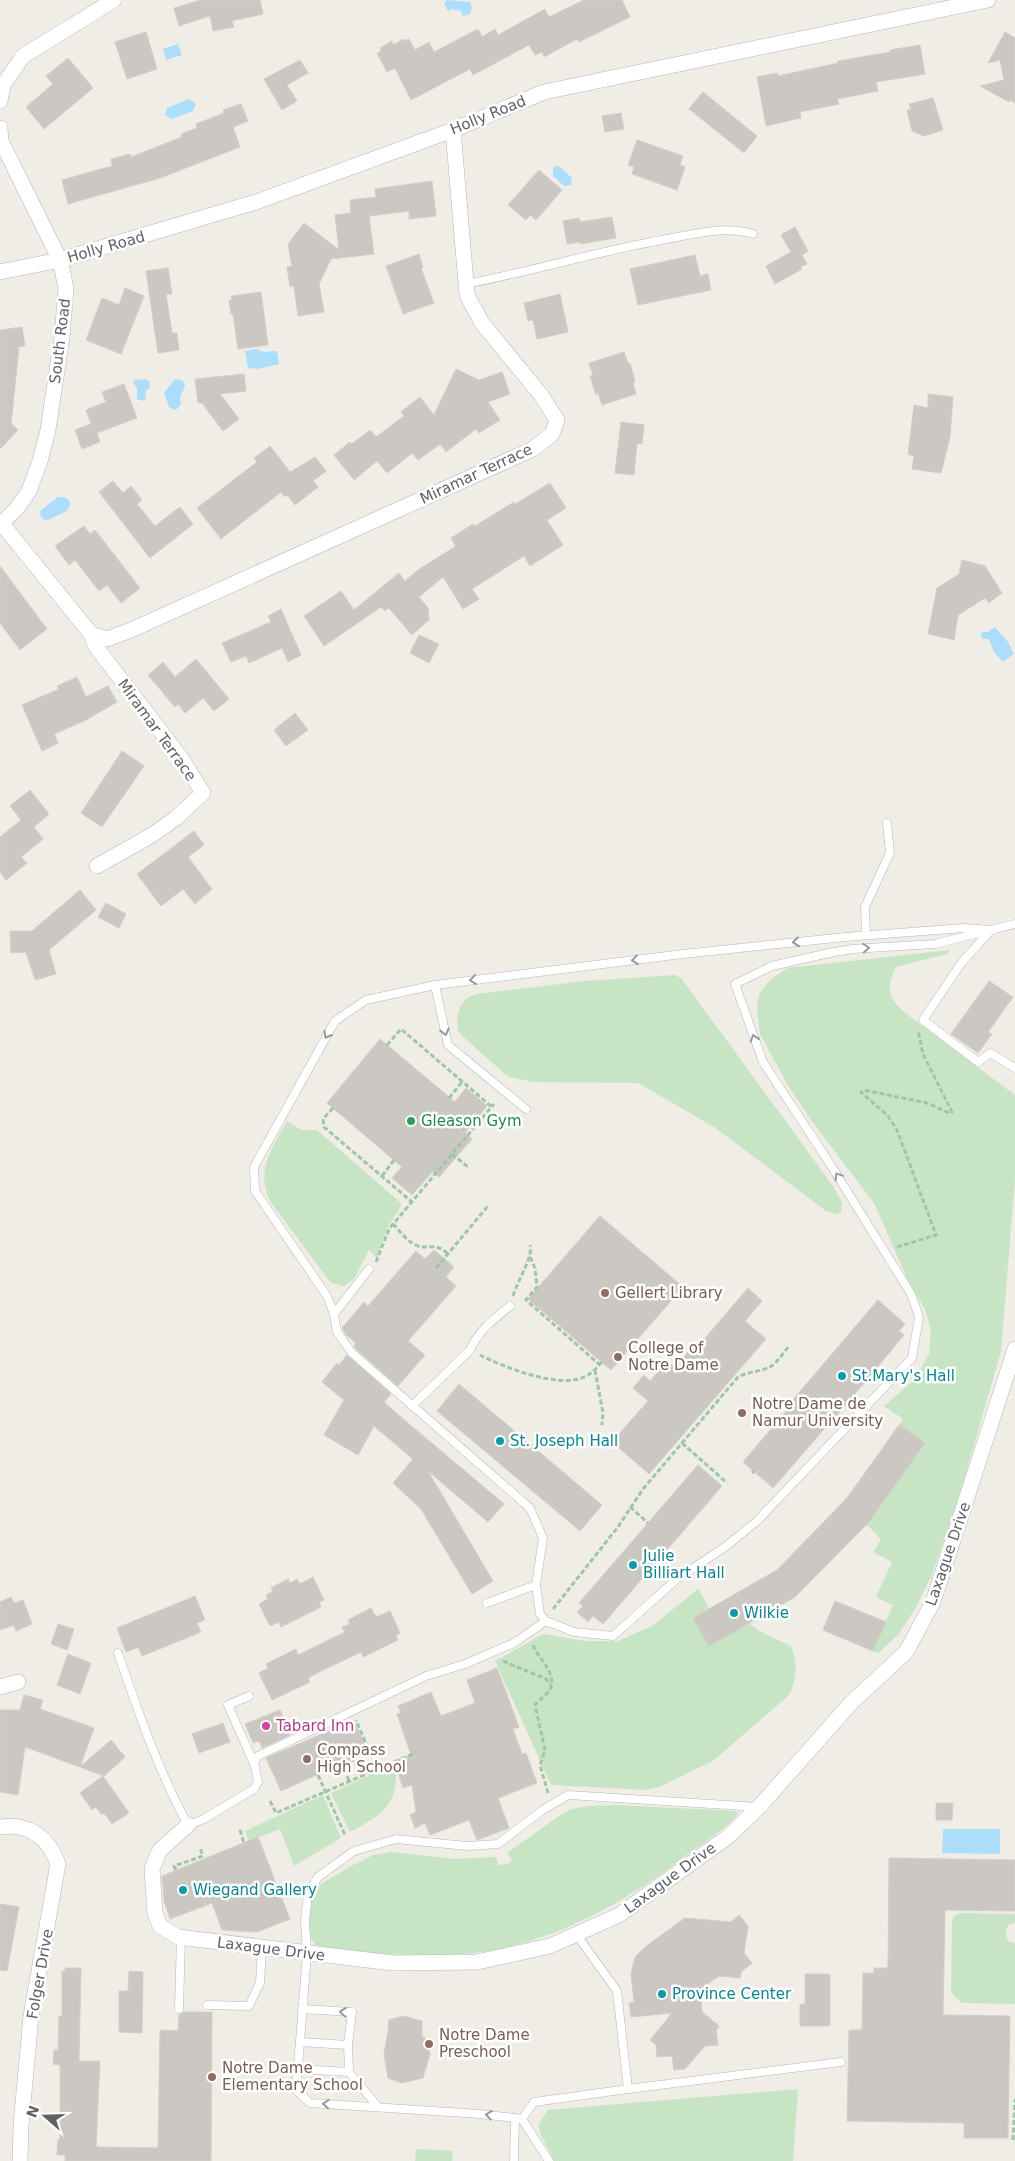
<svg xmlns="http://www.w3.org/2000/svg" width="1015" height="2161" font-family="'DejaVu Sans',sans-serif">
<style>
.green{fill:#c7e5c5}
.water{fill:#acdefb}
.building{fill:#cbc8c4;stroke:#d4cec5}
.lines{fill:none;stroke-linecap:round;stroke-linejoin:round}
.service-casing{stroke:#b4b7bb;stroke-width:9}
.minor-casing{stroke:#b4b7bb;stroke-width:16}
.path{stroke:#9ec7a6;stroke-width:3;stroke-dasharray:5 2.5;stroke-linecap:butt}
.service{stroke:#fff;stroke-width:8}
.minor{stroke:#fff;stroke-width:15}
.oneway{stroke:#96999c}
.leisure-dot{fill:#2e9e5b;stroke:#fff;stroke-width:2}
.education-dot{fill:#8d6e63;stroke:#fff;stroke-width:2}
.culture-dot{fill:#0f9aa8;stroke:#fff;stroke-width:2}
.hotel-dot{fill:#d1479c;stroke:#fff;stroke-width:2}
.labels{text-anchor:middle;dominant-baseline:central;stroke-width:5;stroke-linejoin:round;paint-order:stroke}
.street-label{font-size:15px;fill:#5e6266;stroke:#fff}
.leisure-label{font-size:15px;fill:#27864d;stroke:#fff;text-anchor:start}
.education-label{font-size:15px;fill:#785e54;stroke:#fff;text-anchor:start}
.culture-label{font-size:15px;fill:#0d838f;stroke:#fff;text-anchor:start}
.hotel-label{font-size:15px;fill:#b23c85;stroke:#fff;text-anchor:start}
</style>
<rect width="100%" height="100%" fill="#f0ede7"/>
<g class="green">
<path d="M 950,950 L 947,954 L 896,967 C 885,989 889,1000 908,1015 L 1015,1095 L 1015,1179 L 1001,1351 L 959,1497 L 931,1577 L 915,1609 L 898,1635 L 878,1653 L 873,1651 L 893,1605 L 876,1597 L 892,1562 L 873,1552 L 881,1539 L 865,1523 L 875,1514 L 925,1443 L 899,1425 L 903,1419 L 884,1406 L 914,1380 L 929,1354 L 931,1330 L 925,1309 L 910,1285 L 874,1203 L 811,1120 L 789,1087 L 760,1034 L 757,1009 L 759,994 L 770,980 L 787,968 Z"/>
<polygon points="675,975 681,978 833,1186 842,1202 841,1212 837,1214 826,1211 714,1127 638,1083 532,1082 511,1077 505,1074 461,1035 458,1030 457,1018 460,1006 467,998 476,994 584,981"/>
<path d="M 287,1121 L 301,1130 L 317,1130 L 401,1203 L 400,1208 L 387,1229 L 377,1258 L 369,1250 L 354,1279 L 344,1286 L 332,1283 L 328,1279 L 272,1204 C 254,1172 271,1150 287,1121 Z"/>
<path d="M 698,1589 L 709,1608 L 693,1618 L 709,1646 L 749,1623 L 759,1631 L 791,1646 C 798,1663 797,1679 789,1695 L 713,1761 L 659,1787 L 647,1790 L 551,1785 L 495,1661 L 543,1634 L 585,1641 L 618,1641 L 652,1626 Z"/>
<path d="M 395,1763 C 401,1803 382,1815 350,1832 L 331,1793 Z"/>
<polygon points="323,1795 341,1838 294,1866 280,1829 249,1841 245,1831"/>
<path d="M 616,1805 L 736,1811 L 738,1814 C 728,1828 694,1849 679,1861 C 623,1903 560,1938 489,1951 C 435,1960 378,1953 323,1949 L 317,1947 L 312,1940 L 308,1925 L 312,1893 L 319,1885 L 351,1866 L 373,1855 L 392,1852 L 455,1859 L 496,1857 L 498,1865 L 507,1864 L 512,1860 L 507,1853 L 562,1814 L 572,1809 L 588,1806 Z"/>
<polygon points="960,1913 1015,1914 1015,1923 1009,1924 1005,1933 1009,1942 1015,1943 1015,2004 962,2003 954,1996 951,1990 952,1922 954,1916"/>
<polygon points="798,2089 793,2161 554,2161 542,2137 538,2125 548,2110"/>
<polygon points="416,2149 453,2151 452,2161 415,2161"/>
</g>
<g class="water">
<polygon points="447,0 470,2 472,7 470,14 463,16 461,11 452,9 448,11 444,4"/>
<polygon points="178,44 182,55 166,60 163,49"/>
<polygon points="189,99 196,104 193,111 171,119 165,115 167,108"/>
<polygon points="556,166 560,167 572,178 571,185 564,186 553,176 553,168"/>
<polygon points="256,349 264,352 277,351 279,364 258,369 248,368 245,351"/>
<polygon points="145,379 149,381 150,388 145,391 146,398 144,401 137,399 137,388 133,383 135,380"/>
<polygon points="179,379 184,382 185,386 180,397 181,404 176,410 169,407 164,393 174,380"/>
<polygon points="58,497 64,497 69,500 70,505 67,511 48,520 43,519 40,515 41,510"/>
<polygon points="995,627 1008,642 1014,654 1003,662 994,652 989,639 983,639 981,636 982,632 988,632"/>
<polygon points="943,1829 1000,1829 1000,1854 942,1853"/>
</g>
<g class="building">
<polygon points="201,0 260,0 263,14 232,21 234,27 213,31 210,16 179,26 174,8"/>
<polygon points="584,0 622,0 630,17 579,42 577,39 544,57 542,52 535,55 529,45 473,75 470,69 411,100 395,68 387,72 377,53 381,51 380,48 392,41 393,45 404,39 405,41 409,39 415,50 429,42 434,52 478,29 482,37 495,29 498,35 545,9 549,17"/>
<polygon points="146,32 157,69 127,79 115,42"/>
<polygon points="1005,32 1015,38 1015,103 1010,100 1009,102 980,86 1004,80 1000,60 988,63"/>
<polygon points="920,45 925,74 876,82 878,91 837,99 839,104 800,112 801,118 766,126 757,77 777,73 778,76 838,63 838,61 890,52 890,50"/>
<polygon points="68,58 93,88 44,129 26,107 53,84 46,76"/>
<polygon points="300,60 308,73 287,85 297,101 282,110 264,79"/>
<polygon points="703,92 757,136 744,153 689,109"/>
<polygon points="933,98 943,130 924,136 912,131 907,110 911,109 909,104"/>
<polygon points="241,104 248,121 233,127 240,147 160,178 68,204 62,180 112,166 111,159 130,154 131,157 182,137 181,134 197,128 196,124 224,113 223,110"/>
<polygon points="621,113 624,129 605,132 602,116"/>
<polygon points="637,140 683,156 680,165 685,167 677,190 632,174 634,167 628,165"/>
<polygon points="539,170 562,190 536,220 530,215 526,220 508,205"/>
<polygon points="432,181 436,216 409,219 409,211 369,216 374,254 331,259 319,284 324,312 298,316 294,286 290,287 287,267 292,266 288,244 304,223 339,250 335,215 351,213 350,200 376,197 375,189"/>
<polygon points="612,217 616,238 580,244 580,242 567,244 563,221 579,218 580,222"/>
<polygon points="795,227 808,251 802,255 807,264 800,267 802,269 775,284 766,266 791,252 781,235"/>
<polygon points="419,254 423,267 421,268 434,303 403,314 386,266"/>
<polygon points="695,255 700,276 708,274 711,290 638,305 630,269"/>
<polygon points="168,268 172,294 166,294 172,333 177,333 179,350 158,353 146,271"/>
<polygon points="125,288 144,296 121,354 86,340 102,298 119,305"/>
<polygon points="261,292 268,345 238,349 233,314 231,314 229,301 232,300 231,296"/>
<polygon points="560,294 568,332 537,339 533,320 528,321 524,303"/>
<polygon points="22,327 25,346 19,347 11,424 18,430 0,449 0,330"/>
<polygon points="624,352 628,363 630,363 635,381 633,382 636,394 602,405 598,393 596,395 590,376 593,375 589,363"/>
<polygon points="456,369 479,380 502,372 510,394 488,402 500,420 479,433 476,429 446,452 440,444 418,460 412,453 387,473 377,461 354,480 334,455 350,442 352,444 370,430 376,437 404,416 401,412 420,397 434,415"/>
<polygon points="244,374 246,391 220,394 239,419 223,431 202,403 198,403 195,379"/>
<polygon points="124,384 137,418 97,433 100,442 82,449 75,430 91,424 86,410 106,402 102,392"/>
<polygon points="928,394 953,397 950,437 941,473 912,469 914,456 908,454 914,405 928,408"/>
<polygon points="621,422 644,425 642,444 637,443 634,475 615,473"/>
<polygon points="270,446 290,472 315,457 326,471 313,481 318,487 295,505 287,495 285,497 281,492 221,539 197,508 257,462 254,458"/>
<polygon points="113,481 123,493 131,486 142,500 137,504 155,526 180,507 193,524 150,558 99,492"/>
<polygon points="550,483 566,508 547,520 563,545 530,566 524,556 472,589 479,599 463,609 443,577 419,597 428,608 429,620 412,635 389,608 385,611 381,607 324,646 304,616 341,591 354,610 399,573 405,581 418,570 456,546 451,538 473,524 475,526 514,502 515,504"/>
<polygon points="84,526 90,534 95,530 140,588 121,603 107,585 99,591 75,560 69,565 55,546"/>
<polygon points="962,560 985,566 1002,593 989,603 985,598 958,615 954,640 928,634 937,588 959,574"/>
<polygon points="0,566 47,629 20,650 0,623"/>
<polygon points="281,609 301,655 288,662 282,648 249,663 246,656 231,662 222,643 271,622 268,616"/>
<polygon points="419,635 439,644 429,663 410,653"/>
<polygon points="196,659 229,699 214,711 203,698 185,713 178,704 175,707 148,675 163,662 175,677"/>
<polygon points="77,677 86,697 108,686 117,702 86,720 54,734 58,743 42,751 22,705 59,689 57,686"/>
<polygon points="295,713 308,730 286,746 274,730"/>
<polygon points="122,751 144,766 102,827 81,813"/>
<polygon points="30,790 49,814 34,827 43,839 21,857 27,863 6,880 0,872 0,837 21,820 10,806"/>
<polygon points="194,831 204,845 188,857 212,889 195,904 183,889 161,906 137,874"/>
<polygon points="80,890 96,910 49,950 56,974 35,980 26,952 11,953 10,931 32,931"/>
<polygon points="106,903 126,914 119,928 98,917"/>
<polygon points="989,981 1013,997 988,1032 992,1034 978,1053 951,1034"/>
<polygon points="380,1039 455,1102 466,1088 487,1106 465,1133 472,1139 439,1177 432,1172 412,1195 392,1178 402,1167 327,1103"/>
<polygon points="600,1216 683,1287 611,1370 528,1299"/>
<polygon points="434,1250 454,1267 446,1277 456,1286 408,1341 425,1355 398,1386 356,1349 354,1346 356,1343 346,1335 342,1328 364,1302 368,1306 416,1251 425,1259"/>
<polygon points="748,1288 762,1301 745,1321 766,1339 649,1474 612,1442 648,1401 633,1388 644,1375 650,1381 667,1361 675,1367 697,1342 700,1344"/>
<polygon points="878,1300 905,1324 899,1331 904,1335 826,1429 825,1428 773,1488 743,1462 787,1410 785,1409"/>
<polygon points="347,1355 391,1394 384,1402 395,1412 504,1504 488,1522 428,1471 493,1581 472,1594 421,1509 393,1483 413,1459 374,1426 358,1455 324,1435 344,1400 322,1382 337,1363 339,1365"/>
<polygon points="459,1384 602,1505 580,1531 437,1411"/>
<polygon points="899,1425 925,1443 869,1522 795,1597 709,1646 693,1618 777,1570 847,1498"/>
<polygon points="698,1465 722,1486 603,1624 593,1616 588,1622 577,1612 583,1606 579,1603"/>
<polygon points="313,1577 324,1600 319,1602 321,1607 281,1627 279,1622 270,1626 259,1604 268,1599 266,1595 273,1591 271,1588 288,1579 290,1583 297,1579 300,1584"/>
<polygon points="195,1596 205,1620 197,1623 201,1632 142,1656 138,1647 126,1652 117,1628"/>
<polygon points="11,1597 14,1603 23,1600 32,1624 16,1631 14,1625 0,1630 0,1602"/>
<polygon points="835,1601 886,1622 873,1651 823,1630"/>
<polygon points="371,1608 376,1617 390,1611 400,1633 396,1635 398,1640 363,1657 361,1652 319,1672 308,1678 310,1682 272,1700 259,1673 268,1668 266,1664 296,1649 298,1655 345,1632 342,1627 350,1624 348,1620"/>
<polygon points="58,1624 74,1629 67,1650 51,1644"/>
<polygon points="68,1654 91,1663 80,1694 57,1685"/>
<polygon points="497,1668 519,1727 513,1729 522,1754 526,1753 537,1783 498,1798 509,1828 477,1840 469,1820 430,1835 425,1823 415,1828 410,1815 416,1812 412,1785 403,1788 396,1767 401,1766 398,1760 411,1755 397,1714 401,1713 398,1706 431,1692 441,1716 475,1703 467,1680"/>
<polygon points="24,1695 43,1700 40,1709 94,1728 80,1767 25,1747 18,1795 0,1792 0,1710 20,1710"/>
<polygon points="280,1710 290,1735 262,1748 259,1741 253,1743 245,1724"/>
<polygon points="354,1721 365,1745 349,1751 352,1759 281,1791 266,1758 338,1727 339,1729"/>
<polygon points="223,1723 230,1742 199,1753 192,1734"/>
<polygon points="111,1740 125,1757 104,1776 80,1767"/>
<polygon points="103,1776 129,1813 112,1824 104,1813 102,1815 96,1807 92,1810 80,1793"/>
<polygon points="936,1803 953,1803 952,1820 936,1820"/>
<polygon points="258,1837 290,1919 257,1932 222,1930 212,1903 170,1919 164,1901 162,1876"/>
<polygon points="889,1858 1015,1860 1015,1911 945,1910 943,2015 1010,2016 1008,2138 964,2138 964,2123 847,2121 849,2030 862,2030 863,1973 874,1973 874,1968 888,1968"/>
<polygon points="0,1904 19,1907 7,1971 0,1970"/>
<polygon points="739,1915 748,1926 744,1953 752,1963 741,1972 740,1978 719,1976 700,1989 702,2012 719,2026 716,2031 718,2045 705,2046 685,2069 674,2070 672,2056 657,2057 656,2045 650,2040 672,2013 631,2017 629,2003 634,2002 631,1974 635,1957 645,1947 685,1918 731,1922"/>
<polygon points="65,1968 81,1968 79,2061 100,2061 96,2147 158,2148 160,2030 178,2031 179,2015 184,2012 212,2012 211,2161 65,2161 65,2155 57,2155 58,2139 60,2139 60,2065 53,2064 54,2050 58,2050 59,2016 62,2016 62,1971 65,1971"/>
<polygon points="129,1971 143,1972 142,2033 119,2032 119,1991 128,1991"/>
<polygon points="805,1974 830,1974 830,2026 800,2026 800,2004 805,2004"/>
<polygon points="403,2016 422,2021 422,2037 425,2038 430,2054 423,2078 402,2083 388,2078 384,2054 388,2032 389,2020"/>
</g>
<g class="lines">
<defs>
<g id="service">
<path d="M 466,284 C 533,271 599,251 667,239 C 696,234 724,225 753,234"/>
<polyline points="991,930 935,944 852,949 829,953 772,966 735,984 763,1062 832,1167 911,1294 919,1317 912,1358 756,1522 725,1547 678,1578 613,1636 574,1632 546,1621 540,1614 536,1585 543,1538 530,1508 352,1353 337,1332 334,1314 327,1296 255,1191 254,1167 335,1021 366,1000 435,985 683,954 845,937 964,928 991,930 1015,924"/>
<polyline points="991,930 962,962 923,1020 978,1062 990,1053 1015,1068"/>
<polyline points="866,935 865,907 890,853 887,823"/>
<polyline points="435,985 448,1045 526,1109"/>
<polyline points="334,1314 369,1269"/>
<path d="M 412,1406 L 470,1350 C 478,1331 494,1319 510,1306"/>
<polyline points="487,1603 536,1585"/>
<path d="M 118,1653 C 138,1711 158,1770 188,1825 L 204,1819 L 254,1789 L 258,1782 L 254,1762 L 258,1756 L 426,1676 L 465,1664 L 514,1643 L 546,1621"/>
<polyline points="249,1696 228,1705 254,1764"/>
<polyline points="207,2005 249,2006 260,1983 262,1948"/>
<polyline points="179,2009 181,1937"/>
<polyline points="302,2009 352,2012 348,2045"/>
<polyline points="300,2042 348,2045 349,2072"/>
<polyline points="297,2069 349,2072 378,2107"/>
<polyline points="628,2089 841,2062"/>
<polyline points="522,2119 534,2102 628,2089 617,1991 576,1934"/>
<polyline points="514,2161 515,2118"/>
<polyline points="549,2161 522,2119 480,2114 310,2103 296,2090 307,1954 305,1921 308,1894 318,1877 354,1851 396,1839 467,1846 498,1844 544,1809 568,1795 759,1807"/>
</g>
<g id="minor">
<polyline points="0,101 3,85 23,56 114,0"/>
<polyline points="0,128 1,141 60,260 66,288 62,337 48,430 40,461 29,491 17,508 0,525"/>
<polyline points="0,272 60,260 256,202 453,130 544,92 988,0"/>
<polyline points="2,524 91,634 107,639 131,630 533,449 552,434 557,420 541,395 482,323 467,295 453,130"/>
<polyline points="91,634 96,647 179,755 203,793 176,818 152,835 97,866"/>
<polyline points="0,1687 18,1682"/>
<polyline points="188,1825 160,1850 152,1869 155,1913 160,1926 178,1937 393,1963 477,1962 550,1946 619,1915 729,1836 759,1807 851,1703 906,1652 933,1602 1015,1349"/>
<path d="M 0,1827 C 29,1823 48,1837 58,1864 L 31,2016 L 21,2125 L 20,2161"/>
</g>
</defs>
<use href="#service" class="service-casing"/>
<use href="#minor" class="minor-casing"/>
<g class="path">
<polyline points="387,1045 401,1029 492,1107"/>
<polyline points="449,1098 462,1082"/>
<polyline points="333,1108 323,1119 324,1127 412,1202"/>
<polyline points="452,1154 468,1167"/>
<polyline points="382,1176 394,1160"/>
<path d="M 393,1224 C 399,1230 406,1240 414,1244 C 426,1252 434,1240 448,1254"/>
<polyline points="897,1247 936,1235 897,1130 888,1116 861,1092 864,1090 927,1103 949,1113 952,1112 923,1054 918,1030"/>
<polyline points="530,1257 535,1268 537,1287 526,1300 600,1365"/>
<polyline points="376,1262 389,1229 494,1104"/>
<polyline points="436,1268 488,1206"/>
<path d="M 513,1296 C 517,1282 534,1255 530,1245"/>
<path d="M 480,1355 C 503,1367 559,1389 584,1377 C 592,1374 596,1368 602,1362"/>
<polyline points="595,1370 603,1413 602,1425"/>
<polyline points="682,1443 727,1483"/>
<polyline points="752,1473 754,1471"/>
<polyline points="630,1507 648,1523"/>
<path d="M 553,1609 L 618,1527 L 643,1489 L 738,1377 C 749,1371 763,1372 773,1365 C 779,1360 784,1352 789,1346"/>
<path d="M 533,1645 C 537,1657 556,1672 551,1687 C 548,1695 539,1699 535,1705 L 545,1750 L 540,1765 L 548,1793"/>
<polyline points="503,1661 546,1679 551,1685"/>
<polyline points="318,1775 345,1835"/>
<path d="M 349,1781 C 345,1771 345,1764 355,1759 L 353,1753 L 367,1746 L 356,1720"/>
<polyline points="270,1801 276,1813 417,1752"/>
<polyline points="240,1830 244,1843"/>
<polyline points="176,1870 174,1866 203,1856 200,1848"/>
<polyline points="1013,2140 1015,2099"/>
</g>
<use href="#service" class="service"/>
<use href="#minor" class="minor"/>
</g>
<defs><path id="oneway-chevron" d="M-2-3.5L2.5 0L-2 3.5" fill="none" stroke-width="1.6" stroke-linecap="round" stroke-linejoin="round" transform="scale(1.25)"/></defs>
<g class="oneway">
<use href="#oneway-chevron" transform="translate(796 942) rotate(174)"/>
<use href="#oneway-chevron" transform="translate(866 948) rotate(-4)"/>
<use href="#oneway-chevron" transform="translate(635 960) rotate(173)"/>
<use href="#oneway-chevron" transform="translate(473 980) rotate(172)"/>
<use href="#oneway-chevron" transform="translate(445 1032) rotate(76)"/>
<use href="#oneway-chevron" transform="translate(327 1035) rotate(120)"/>
<use href="#oneway-chevron" transform="translate(754 1038) rotate(-109)"/>
<use href="#oneway-chevron" transform="translate(838 1176) rotate(-121)"/>
<use href="#oneway-chevron" transform="translate(343 2012) rotate(-174)"/>
<use href="#oneway-chevron" transform="translate(326 2104) rotate(-176)"/>
<use href="#oneway-chevron" transform="translate(489 2115) rotate(-173)"/>
</g>
<circle class="leisure-dot" cx="411" cy="1121" r="5"/>
<g class="education-dot">
<circle cx="605" cy="1293" r="5"/>
<circle cx="618" cy="1357" r="5"/>
<circle cx="742" cy="1413" r="5"/>
<circle cx="307" cy="1759" r="5"/>
<circle cx="429" cy="2044" r="5"/>
<circle cx="212" cy="2077" r="5"/>
</g>
<g class="culture-dot">
<circle cx="842" cy="1376" r="5"/>
<circle cx="500" cy="1441" r="5"/>
<circle cx="633" cy="1565" r="5"/>
<circle cx="734" cy="1613" r="5"/>
<circle cx="183" cy="1890" r="5"/>
<circle cx="662" cy="1994" r="5"/>
</g>
<circle class="hotel-dot" cx="266" cy="1726" r="5"/>
<g class="labels">
<g class="street-label">
<text transform="translate(488 115) rotate(-22)">Holly Road</text>
<text transform="translate(106 247) rotate(-16)">Holly Road</text>
<text transform="translate(60 341) rotate(-83)">South Road</text>
<text transform="translate(476 474) rotate(-25)">Miramar Terrace</text>
<text transform="translate(157 730) rotate(54)">Miramar Terrace</text>
<text transform="translate(948 1554) rotate(-71)">Laxague Drive</text>
<text transform="translate(670 1878) rotate(-36)">Laxague Drive</text>
<text transform="translate(271 1949) rotate(7)">Laxague Drive</text>
<text transform="translate(40 1974) rotate(-80)">Folger Drive</text>
</g>
<g class="leisure-label">
<text x="421" y="1121">Gleason Gym</text>
</g>
<g class="education-label">
<text x="615" y="1293">Gellert Library</text>
<text x="628" y="1348">College of<tspan x="628" dy="17">Notre Dame</tspan></text>
<text x="752" y="1404">Notre Dame de<tspan x="752" dy="17">Namur University</tspan></text>
<text x="317" y="1750">Compass<tspan x="317" dy="17">High School</tspan></text>
<text x="439" y="2035">Notre Dame<tspan x="439" dy="17">Preschool</tspan></text>
<text x="222" y="2068">Notre Dame<tspan x="222" dy="17">Elementary School</tspan></text>
</g>
<g class="culture-label">
<text x="852" y="1376">St.Mary's Hall</text>
<text x="510" y="1441">St. Joseph Hall</text>
<text x="643" y="1556">Julie<tspan x="643" dy="17">Billiart Hall</tspan></text>
<text x="744" y="1613">Wilkie</text>
<text x="193" y="1890">Wiegand Gallery</text>
<text x="672" y="1994">Province Center</text>
</g>
<g class="hotel-label">
<text x="276" y="1726">Tabard Inn</text>
</g>
</g>
<g transform="translate(45 2116) rotate(290)" stroke="#ffffff" stroke-width="4" paint-order="stroke">
<path d="M0-4L9 19L0 12L-9 19Z" fill="#5e6266"/>
<text y="-8" font-size="14" font-weight="bold" text-anchor="middle" fill="#5e6266">N</text>
</g>
</svg>
